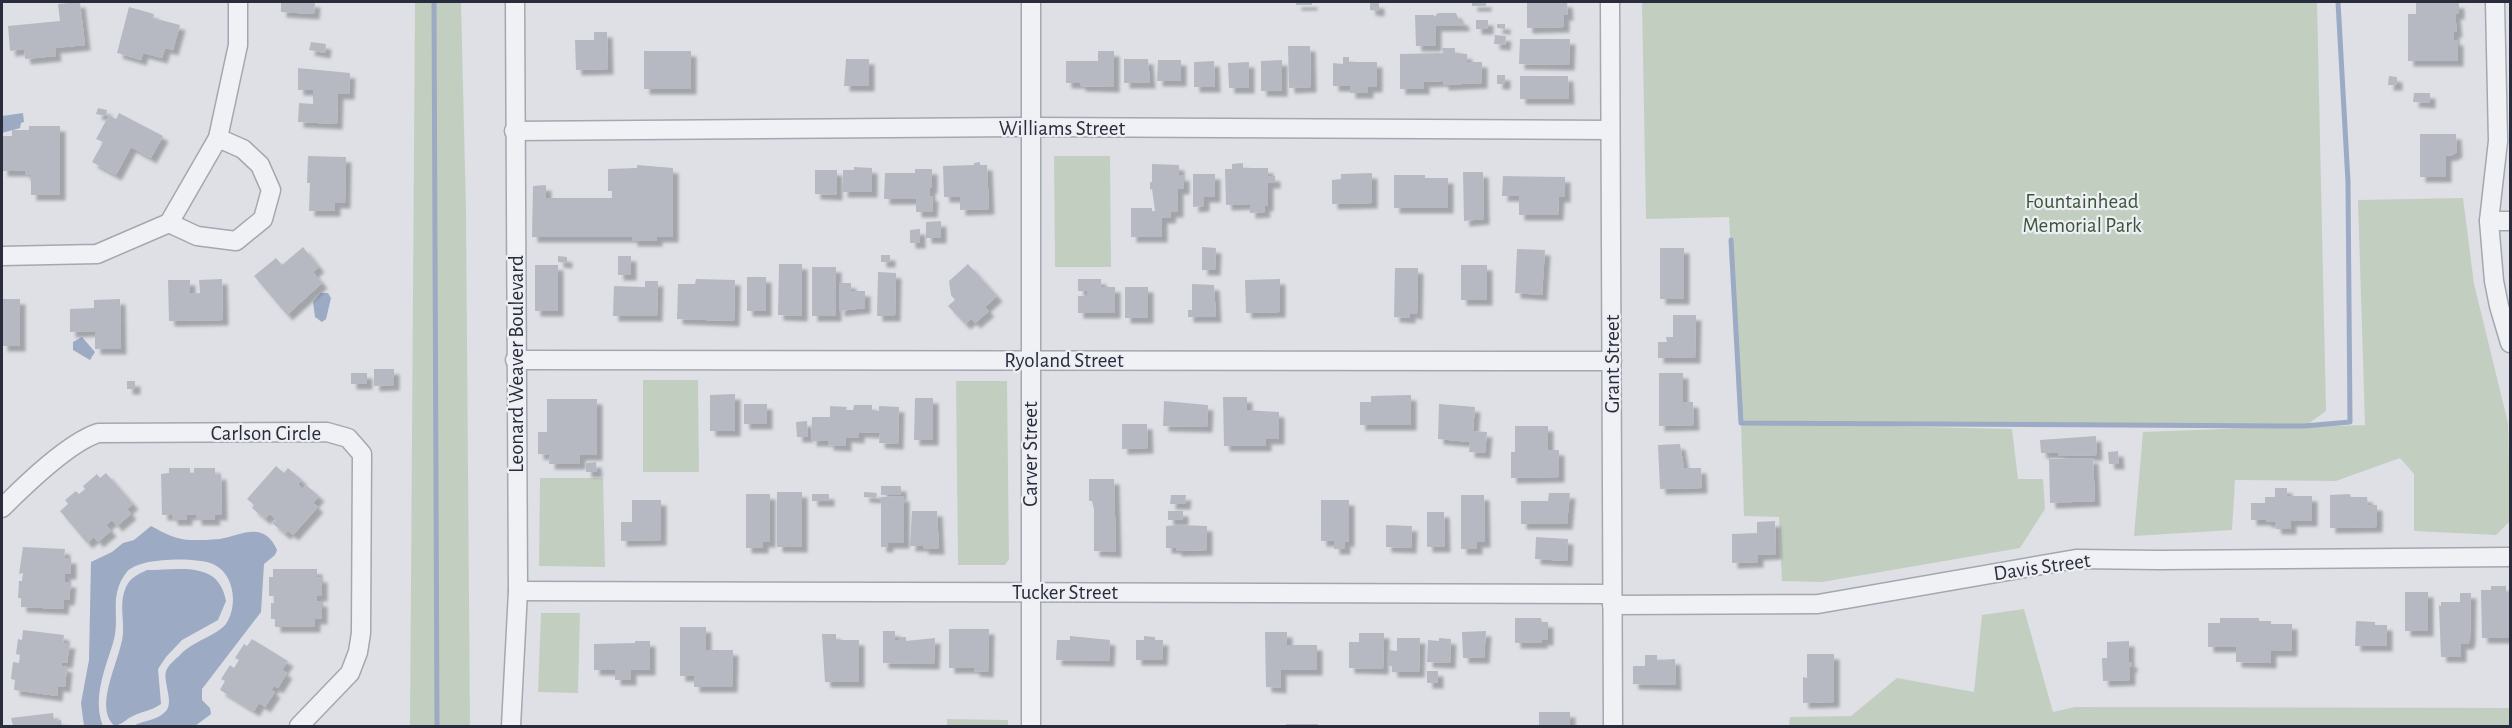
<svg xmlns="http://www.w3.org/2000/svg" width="2512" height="728" font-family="'Alegreya Sans',sans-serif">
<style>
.green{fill:#c2cfc0}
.water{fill:#9caac3}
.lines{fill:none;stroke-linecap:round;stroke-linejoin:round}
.stream{stroke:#9caac3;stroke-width:5}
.building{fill:#b6b9c2;filter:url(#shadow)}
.minor-casing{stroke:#a4a7af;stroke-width:21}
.minor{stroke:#f0f1f5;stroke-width:18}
.labels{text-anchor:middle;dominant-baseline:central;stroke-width:4.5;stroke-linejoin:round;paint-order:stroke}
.street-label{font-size:21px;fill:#292d3b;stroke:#edeff4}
.park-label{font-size:21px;fill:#3a5538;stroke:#edeff4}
</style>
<defs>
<filter id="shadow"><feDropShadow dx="5.5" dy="5.5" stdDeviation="1.5" flood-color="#0004"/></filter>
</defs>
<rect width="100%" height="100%" fill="#dee0e6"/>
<g class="green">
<polygon points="415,2 461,2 466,211 470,726 410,726"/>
<polygon points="1642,2 2317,2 2326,411 2304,427 2365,425 2358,200 2463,198 2474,284 2508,423 2510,521 2496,535 2414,531 2414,474 2400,458 2336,481 2235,480 2232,530 2134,536 2143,432 2300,426 1792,424 2012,429 2018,479 2043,479 2045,509 2020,548 1822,582 1782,581 1779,517 1744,516 1741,423 1729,217 1646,219"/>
<polygon points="1054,156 1110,156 1111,267 1055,267"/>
<polygon points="643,380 698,380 699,472 643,472"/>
<polygon points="956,381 1007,381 1009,559 1005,565 958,565"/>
<polygon points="540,478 603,478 605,567 539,566"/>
<polygon points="2024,609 2053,712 2075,707 2510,708 2510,726 1789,726 1790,717 1851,716 1897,678 1974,692 1982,615"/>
<polygon points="541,613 580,613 578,693 538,692"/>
<polygon points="947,719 1008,720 1008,726 947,726"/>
</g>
<g class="water">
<polygon points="23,113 24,122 21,123 20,128 2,133 2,116"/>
<polygon points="321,293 328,293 331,298 326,319 322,322 315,317 313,302"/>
<polygon points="82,337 95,352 90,360 73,350 73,342"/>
<path d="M 151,526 C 164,533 177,540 191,540 C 200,540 211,540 220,539 C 242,535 264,520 277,550 L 275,555 L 264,564 L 261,612 L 202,689 L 202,700 L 210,708 L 211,714 L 195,726 L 133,726 C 144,720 157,721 166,711 C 174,701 163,683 166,671 C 169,664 176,659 181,654 C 192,642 217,635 226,624 C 238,606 235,574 213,564 C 196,557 137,557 126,573 C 108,597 121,617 113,643 C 105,669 92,699 103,726 L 84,726 L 81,703 L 89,660 L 91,562 L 112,552 L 123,543 L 134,540 Z"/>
<path d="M 147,570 C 180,570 219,560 226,601 L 218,620 L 182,640 L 166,657 L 158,669 L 161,704 C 151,711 143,711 133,716 C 126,719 123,724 115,726 C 92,707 122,657 123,633 C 124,618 119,602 126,587 C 131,577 137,575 147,570 Z"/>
</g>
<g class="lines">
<g class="stream">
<polyline points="434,2 437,726"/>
<polyline points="1731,240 1741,423 2304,426 2350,422 2348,182 2338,2"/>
</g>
</g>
<g class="building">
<polygon points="80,2 85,45 55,48 56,56 25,59 24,49 10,51 8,26 60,21 58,4"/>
<polygon points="281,2 315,2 314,14 281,12"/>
<rect x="1296" y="2" width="16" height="3"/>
<rect x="1472" y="2" width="14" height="4"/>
<polygon points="1527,2 1567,2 1568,15 1564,15 1564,27 1527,28"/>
<polygon points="2416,2 2459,3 2459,14 2455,14 2457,32 2454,32 2454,40 2458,40 2458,61 2408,61 2408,14 2416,14"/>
<polygon points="1370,3 1379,3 1379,11 1370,10"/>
<polygon points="129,7 154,14 153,18 180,25 173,50 165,48 162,58 143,53 141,60 117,53"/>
<polygon points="1438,13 1456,13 1459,20 1463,20 1464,26 1436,26 1436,46 1416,46 1415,15 1434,15 1434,17"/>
<rect x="1476" y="20" width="12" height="9"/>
<polygon points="1497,24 1505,24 1505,29 1497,28"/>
<polygon points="594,32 607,32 608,69 576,70 575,40 594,40"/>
<polygon points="1495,35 1506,36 1505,45 1494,44"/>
<polygon points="1520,39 1570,39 1569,65 1519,64"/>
<polygon points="311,42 326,44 325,53 309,50"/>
<polygon points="1288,46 1310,46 1311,87 1289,88"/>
<polygon points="1442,48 1455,48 1455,53 1467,54 1467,62 1482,62 1482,83 1443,85 1443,81 1424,82 1424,89 1400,89 1400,54 1443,53"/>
<rect x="644" y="51" width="47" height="38"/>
<polygon points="1098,51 1114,51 1114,87 1080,86 1080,83 1066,83 1066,61 1098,61"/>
<polygon points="1343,57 1349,57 1349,62 1377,62 1377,87 1368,87 1368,93 1350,93 1350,86 1333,86 1333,63 1343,64"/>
<polygon points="846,59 869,59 869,86 844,86"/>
<polygon points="1124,59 1148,59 1150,83 1124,83"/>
<polygon points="1158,60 1181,60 1181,81 1157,81"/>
<polygon points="1282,60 1282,91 1261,91 1261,61"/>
<polygon points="1214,61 1215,87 1194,87 1194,62"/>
<polygon points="1249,62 1249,88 1229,88 1228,63"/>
<polygon points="298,68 350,73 349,94 338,94 337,124 298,122 299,103 313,104 313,90 298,90"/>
<rect x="1497" y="75" width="8" height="9"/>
<polygon points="1520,76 1568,76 1569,99 1520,99"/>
<polygon points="2389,76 2397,77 2397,85 2388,85"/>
<polygon points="2414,93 2430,93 2430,103 2413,102"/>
<polygon points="98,108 107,110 106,116 96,114"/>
<polygon points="119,113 163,136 151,158 131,147 116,175 92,162 103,142 96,139 109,115 116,119"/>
<polygon points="29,126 60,126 60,195 31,195 31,175 25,175 25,171 2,171 2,136 12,136 12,130 29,130"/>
<polygon points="2420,134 2456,134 2457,152 2452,155 2446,156 2446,177 2420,177"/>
<polygon points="308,156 346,157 345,203 335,203 335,211 309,211 310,183 307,183"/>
<polygon points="980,162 980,165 987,165 989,209 960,210 960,197 944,197 943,166 974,165 974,163"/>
<polygon points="1243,163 1243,168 1268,168 1268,176 1275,176 1275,183 1268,183 1268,206 1264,206 1265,212 1250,213 1250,204 1226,205 1225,169 1232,169 1232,164"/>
<polygon points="1152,164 1179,165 1179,176 1184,175 1184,189 1178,189 1178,212 1171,212 1170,218 1162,218 1162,237 1131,237 1131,208 1152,208 1152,211 1155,211 1152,189 1150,190 1150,182 1152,182"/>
<polygon points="637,165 673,168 673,237 657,237 657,241 632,241 632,237 532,237 533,186 546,185 546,198 612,198 612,191 608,191 608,169 637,168"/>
<polygon points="854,167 872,168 872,192 842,192 843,170 854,170"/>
<polygon points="915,169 932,169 932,188 930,188 930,196 933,196 932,212 916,212 916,199 884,199 885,173 915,173"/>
<polygon points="815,170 837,170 837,195 815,194"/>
<polygon points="1463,172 1483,172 1484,219 1464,221"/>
<polygon points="1372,173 1372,203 1332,204 1332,180 1341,179 1341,174"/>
<polygon points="1193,174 1215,174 1215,197 1204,197 1204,206 1193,207"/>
<polygon points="1394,175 1425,175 1425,178 1448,178 1448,208 1394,208"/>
<polygon points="1503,176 1565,177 1565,197 1559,197 1558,215 1519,215 1519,196 1502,196"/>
<polygon points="941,221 941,238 926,238 926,222"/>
<polygon points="920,229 920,243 910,243 910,230"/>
<polygon points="303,247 319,267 313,272 322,283 287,315 254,276 276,258 282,265"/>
<polygon points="1202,247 1216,248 1215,270 1202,270"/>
<rect x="1660" y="248" width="24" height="51"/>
<polygon points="1517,249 1545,250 1542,295 1515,293"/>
<rect x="881" y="255" width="9" height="7"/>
<polygon points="558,256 567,257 567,263 558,262"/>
<rect x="618" y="256" width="13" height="19"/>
<polygon points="779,264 802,264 802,316 778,315"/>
<polygon points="968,264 997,296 985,307 989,311 975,323 971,319 965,324 948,306 955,300 951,295 949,281"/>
<rect x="535" y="265" width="23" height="46"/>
<rect x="1461" y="265" width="26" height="35"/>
<rect x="812" y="267" width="24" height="49"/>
<polygon points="1395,268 1418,268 1417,314 1410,313 1410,318 1394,317"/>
<polygon points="878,272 896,273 895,316 877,316"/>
<rect x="747" y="277" width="19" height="34"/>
<polygon points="222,279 223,320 169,321 168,280 190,280 190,294 200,293 199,280"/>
<polygon points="696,279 735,280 734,321 677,319 678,284 695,284"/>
<polygon points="1078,279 1101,279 1101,287 1115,287 1115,313 1078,313 1078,296 1087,296 1087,291 1078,291"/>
<polygon points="1280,279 1280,312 1246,313 1245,280"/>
<polygon points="645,281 658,281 657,316 613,316 614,286 645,287"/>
<polygon points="839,283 851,283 851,291 865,291 865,308 839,311"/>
<polygon points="1192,284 1214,285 1216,317 1188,317 1188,310 1192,310"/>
<rect x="1125" y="287" width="23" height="31"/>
<rect x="2" y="299" width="18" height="47"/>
<polygon points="120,299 121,349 95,349 95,331 70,332 70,309 94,308 94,300"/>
<polygon points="1673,315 1696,315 1695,358 1658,358 1658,342 1667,342 1666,337 1673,337"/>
<polygon points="374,369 394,369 394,385 374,386"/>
<rect x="351" y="373" width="16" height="11"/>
<polygon points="1659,373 1683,373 1683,402 1693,402 1694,425 1659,426"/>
<rect x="127" y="381" width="8" height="8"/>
<polygon points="735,394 735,431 710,431 710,395"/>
<polygon points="1411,395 1411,425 1360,425 1360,402 1371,402 1371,396"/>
<polygon points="1223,397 1247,397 1247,410 1279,412 1279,439 1266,439 1266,446 1224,446"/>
<polygon points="915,398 933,398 933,440 914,440"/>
<polygon points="547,399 597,399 597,455 580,455 580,464 549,464 550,455 538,454 538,432 547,432"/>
<polygon points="1164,401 1208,405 1207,427 1163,426"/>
<rect x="744" y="404" width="23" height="20"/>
<polygon points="1439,404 1475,407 1473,431 1487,432 1485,453 1469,452 1470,442 1438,439"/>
<polygon points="854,405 872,405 872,410 879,411 879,406 899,407 898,444 879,443 880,433 859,432 859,438 846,437 846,446 828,445 828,441 811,441 812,417 830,417 830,406 847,407 846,410 853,410"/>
<polygon points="807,421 808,437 797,437 796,422"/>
<polygon points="1122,424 1147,424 1148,448 1122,449"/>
<polygon points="1515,426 1548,426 1548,450 1559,450 1559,477 1511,478 1511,452 1515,452"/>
<polygon points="2096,436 2097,455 2059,456 2058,453 2041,453 2040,440"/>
<polygon points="1680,444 1684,468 1701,468 1702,488 1660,489 1658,445"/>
<polygon points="2118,451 2119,464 2109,464 2108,452"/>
<polygon points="2093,458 2095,501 2050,503 2049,459"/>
<polygon points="596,462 597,472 586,472 586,463"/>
<polygon points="276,466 284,473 288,468 302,480 298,484 303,489 306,485 319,496 313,503 318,507 293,535 288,531 285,534 272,523 276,520 270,514 265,519 252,508 254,505 247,499"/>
<polygon points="169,468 190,468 190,473 194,473 194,468 215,468 215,475 221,474 222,515 214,515 215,520 196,520 196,514 187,515 187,520 172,520 172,515 162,515 161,474 169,473"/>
<polygon points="106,473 133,504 127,509 131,514 117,526 112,520 106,525 111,531 98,542 94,537 87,543 60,511 68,504 65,500 76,491 79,494 85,489 83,486 97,474 100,478"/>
<polygon points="1089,479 1114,479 1116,552 1094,551 1094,509 1092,501 1089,501"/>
<rect x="881" y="486" width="20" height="9"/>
<polygon points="2275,488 2287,488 2287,496 2312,496 2312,521 2291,521 2291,529 2276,529 2275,522 2266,522 2266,520 2251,520 2251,503 2265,503 2265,497 2275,497"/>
<rect x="777" y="492" width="25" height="55"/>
<polygon points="864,492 877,493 876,498 864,497"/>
<polygon points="1549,493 1570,493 1567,524 1521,524 1521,501 1548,501"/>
<polygon points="746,494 770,494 770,542 763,542 763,548 746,548"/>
<rect x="812" y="494" width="17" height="7"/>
<polygon points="2350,494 2351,497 2367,497 2368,505 2377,505 2377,527 2330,528 2330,495"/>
<polygon points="1171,495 1186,495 1185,504 1170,504"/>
<polygon points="1461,495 1484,495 1485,542 1477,542 1477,549 1461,549"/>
<polygon points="904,496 904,543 888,543 888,547 881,547 881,497"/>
<polygon points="632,500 661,500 661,540 621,541 621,522 632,522"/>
<polygon points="1321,500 1349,500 1349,542 1345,541 1345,549 1334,549 1334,541 1321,541"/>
<polygon points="912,511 937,511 939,549 923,549 923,546 910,546"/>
<rect x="1168" y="511" width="15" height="9"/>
<polygon points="1427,512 1444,512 1445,547 1427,547"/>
<polygon points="1775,521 1776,554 1758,555 1758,562 1732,563 1732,534 1757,533 1757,522"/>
<polygon points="1177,525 1207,526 1207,550 1176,551 1176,548 1166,548 1166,526"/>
<polygon points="1386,525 1412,526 1411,548 1386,547"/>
<polygon points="1536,537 1568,539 1567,561 1535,559"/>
<polygon points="23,547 65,549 64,558 71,558 71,574 65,574 65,582 71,582 69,600 64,600 63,609 21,607 21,598 18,598 19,581 22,581 23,573 19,574"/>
<polygon points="273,569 317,569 317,577 322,577 322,596 317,596 317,601 322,601 322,619 315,619 315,627 275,627 275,619 271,619 271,603 274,603 274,596 269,596 269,577 273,577"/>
<polygon points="2491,586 2506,586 2506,592 2510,592 2510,638 2482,638 2481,590 2491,590"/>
<rect x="2405" y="592" width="23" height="39"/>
<polygon points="2460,593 2471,593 2470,639 2468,644 2461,644 2461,657 2441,657 2439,605 2441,606 2441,602 2460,602"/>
<polygon points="1515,618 1541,618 1542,622 1548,622 1548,640 1542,640 1542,643 1515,643"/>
<polygon points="2220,618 2259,618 2259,621 2271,621 2271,624 2292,624 2292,651 2271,651 2271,663 2236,662 2236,647 2208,647 2208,623 2220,623"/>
<polygon points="2356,621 2375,622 2375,625 2387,625 2387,646 2355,646"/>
<polygon points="680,627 706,627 706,650 733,650 732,687 694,687 694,676 680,676"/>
<polygon points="949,629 989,629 988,672 974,671 974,668 949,668"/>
<polygon points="23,630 64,635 63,643 70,643 67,663 62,662 61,666 67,667 65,687 58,686 57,696 14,690 15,680 11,679 13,662 19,663 20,655 16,654 18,639 22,640"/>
<polygon points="883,631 895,631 895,640 899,640 899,637 906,637 906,641 935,638 934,664 883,663"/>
<polygon points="1486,631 1484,658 1463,658 1462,632"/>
<polygon points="1265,632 1287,632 1287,645 1317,645 1317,670 1281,670 1281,688 1266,687"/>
<polygon points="1359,633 1384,633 1383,669 1349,668 1349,642 1359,642"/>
<polygon points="822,634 836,634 836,640 859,640 859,682 825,682"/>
<polygon points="1070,636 1110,640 1109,661 1056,660 1057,640 1070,640"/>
<polygon points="1144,636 1155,637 1155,640 1163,640 1162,660 1136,660 1136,640 1144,640"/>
<polygon points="1397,638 1420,638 1419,672 1392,672 1392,666 1388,666 1388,650 1397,651"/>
<polygon points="1439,638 1451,639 1450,663 1427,662 1428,640 1439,641"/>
<polygon points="252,639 288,661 282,670 287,673 278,688 274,686 271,690 275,692 265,707 259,703 254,711 220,690 225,681 221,679 230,665 234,668 239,660 235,658 244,644 247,646"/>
<polygon points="635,641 650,641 650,670 631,670 631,680 615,680 615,670 594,670 594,644 635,643"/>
<polygon points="2129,641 2129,662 2132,662 2132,667 2130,667 2130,680 2103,681 2102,658 2107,658 2107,642"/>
<polygon points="1807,654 1834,654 1834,702 1803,703 1803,677 1807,678"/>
<polygon points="1645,655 1657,655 1657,660 1675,659 1676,685 1633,684 1633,666 1645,666"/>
<rect x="1427" y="671" width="11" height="12"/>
<rect x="1539" y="712" width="31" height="14"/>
<polygon points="53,713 54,721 61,720 62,726 13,726 11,718"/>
<rect x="1286" y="724" width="32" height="2"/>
</g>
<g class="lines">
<defs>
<g id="minor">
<polyline points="1610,2 1613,726"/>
<polyline points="2495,2 2498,141 2489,221 2494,281 2499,306 2510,343"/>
<polyline points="514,131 1032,127 1610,130"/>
<polyline points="2489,221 2510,221"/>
<polyline points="169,223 197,236 236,241 263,219 271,190 260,165 243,149 218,138"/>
<polyline points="2,256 97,254 169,223 218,138 238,45 238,2"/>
<polyline points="515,360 1612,361"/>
<path d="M 2,508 C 25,485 68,443 98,433 L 327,432 L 348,438 L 362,454 L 361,633 L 358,652 L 350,673 L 299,726"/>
<polyline points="518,591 1612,594"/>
<polyline points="1612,605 1818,604 2076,559 2160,560 2510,557"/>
<polyline points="511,726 518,591 515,2"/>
<polyline points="1031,726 1031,2"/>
</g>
</defs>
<use href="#minor" class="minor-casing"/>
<use href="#minor" class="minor"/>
</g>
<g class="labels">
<g class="street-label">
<text x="1062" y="128">Williams Street</text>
<text x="1064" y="360">Ryoland Street</text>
<text transform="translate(516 364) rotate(-90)">Leonard Weaver Boulevard</text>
<text transform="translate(1612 364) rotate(-90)">Grant Street</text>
<text x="266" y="433">Carlson Circle</text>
<text transform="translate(1030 454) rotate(-90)">Carver Street</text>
<text transform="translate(2042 567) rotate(-8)">Davis Street</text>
<text x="1065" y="592">Tucker Street</text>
</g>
<g class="park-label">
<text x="2082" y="201">Fountainhead<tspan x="2082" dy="24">Memorial Park</tspan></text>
</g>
</g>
<rect width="2512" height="728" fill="none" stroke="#292d3b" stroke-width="6"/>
</svg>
